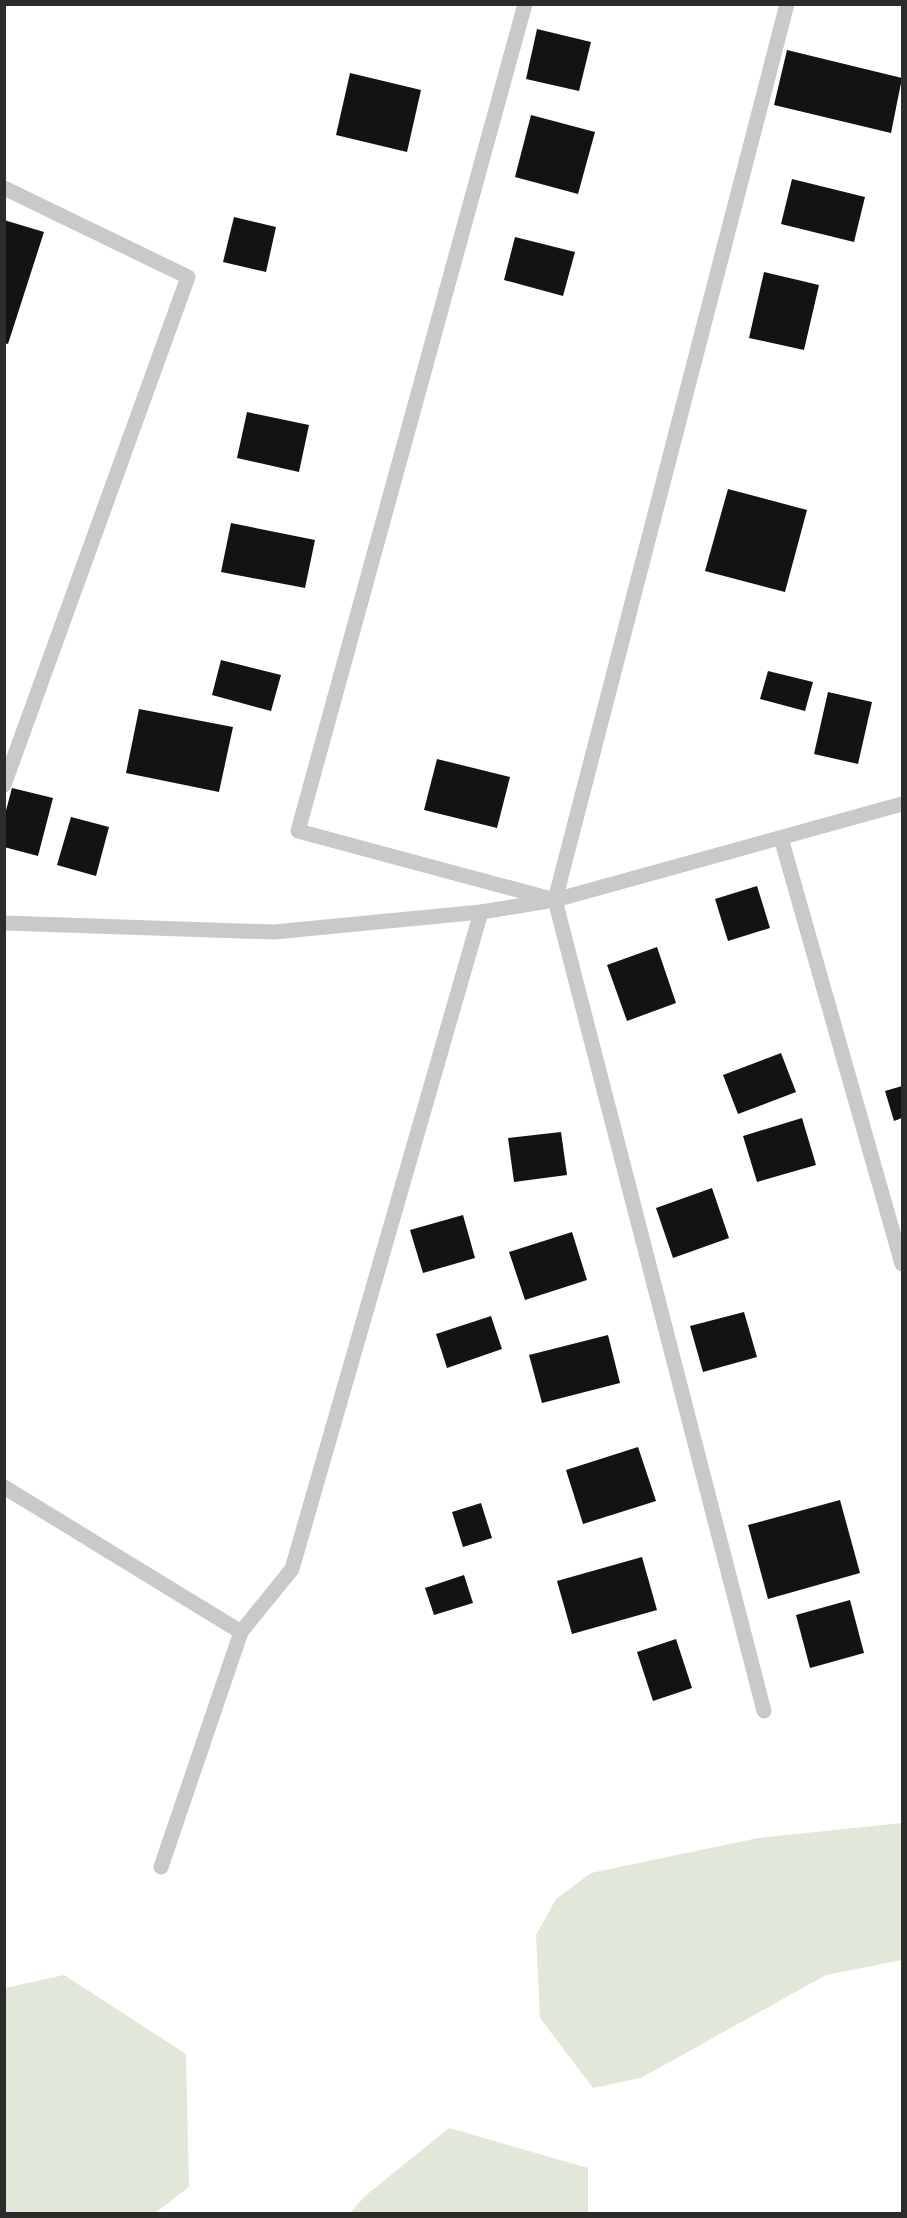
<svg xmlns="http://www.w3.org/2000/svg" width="907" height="2218" font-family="'Fira Sans',sans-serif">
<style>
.green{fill:#e1e8da}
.building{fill:#131313}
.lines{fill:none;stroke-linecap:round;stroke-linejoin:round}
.service{stroke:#c9c9c9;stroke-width:15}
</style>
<rect width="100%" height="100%" fill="#fff"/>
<g class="green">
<polygon points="902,1823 902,1960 826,1975 641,2078 593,2088 540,2018 536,1935 556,1899 591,1873 758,1838"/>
<polygon points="64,1975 186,2054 189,2187 155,2213 5,2213 5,1988"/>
<polygon points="449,2128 588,2168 588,2213 350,2213 365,2196"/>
</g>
<g class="building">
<polygon points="537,29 591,42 579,91 526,79"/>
<polygon points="787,50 902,78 891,133 774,105"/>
<polygon points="350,73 421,90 407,152 336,135"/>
<polygon points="531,115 595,132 578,194 515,177"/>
<polygon points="792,179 865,197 854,242 781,224"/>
<polygon points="234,217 276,227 266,272 223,262"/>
<polygon points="4,220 44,232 8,344 4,343"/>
<polygon points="515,237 575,252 563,296 504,280"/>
<polygon points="764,272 819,285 804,350 749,338"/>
<polygon points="247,412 309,425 299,472 237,458"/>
<polygon points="728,489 807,510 785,592 705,571"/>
<polygon points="231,523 315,540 305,588 221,572"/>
<polygon points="221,660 281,675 271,711 212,695"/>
<polygon points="768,671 813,682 805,711 760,699"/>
<polygon points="828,692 872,702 858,764 814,754"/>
<polygon points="139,709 233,727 219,792 126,773"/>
<polygon points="437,759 510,777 497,828 424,810"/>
<polygon points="12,788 53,798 38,856 4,847 4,818"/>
<polygon points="71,817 109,827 96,876 57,865"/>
<polygon points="757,886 770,928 728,941 715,899"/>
<polygon points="657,947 676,1003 627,1021 607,965"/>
<polygon points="781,1053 796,1092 738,1114 723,1075"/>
<polygon points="902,1086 902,1118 894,1121 885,1091"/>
<polygon points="802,1118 816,1165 757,1182 743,1136"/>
<polygon points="561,1132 567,1175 514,1182 508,1138"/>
<polygon points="712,1188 729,1238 673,1258 656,1208"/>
<polygon points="463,1215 475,1258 423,1273 410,1230"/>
<polygon points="572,1232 587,1280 525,1300 509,1252"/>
<polygon points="744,1312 757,1357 703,1372 690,1326"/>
<polygon points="491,1316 502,1349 447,1368 436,1334"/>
<polygon points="608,1335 620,1383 542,1403 529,1355"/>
<polygon points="638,1447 656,1501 583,1524 566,1470"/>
<polygon points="840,1500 860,1573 768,1599 748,1525"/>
<polygon points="481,1503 492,1538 463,1547 452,1512"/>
<polygon points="642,1557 657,1610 572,1634 557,1581"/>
<polygon points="464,1575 473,1603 434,1615 425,1588"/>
<polygon points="850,1600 864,1653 810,1668 796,1615"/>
<polygon points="676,1639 692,1688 653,1701 637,1652"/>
</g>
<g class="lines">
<g class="service">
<polyline points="525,4 298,831 555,900"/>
<polyline points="4,188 188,277 4,785"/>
<polyline points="781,838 902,1264"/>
<polyline points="4,923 274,932 481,912 555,900 902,804"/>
<polyline points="4,1487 241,1632 292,1569 481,912"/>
<polyline points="764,1711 555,900 787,4"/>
<polyline points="161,1867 241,1632"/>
</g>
</g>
<rect width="907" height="2218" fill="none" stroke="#2c2c2c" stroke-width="12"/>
</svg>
